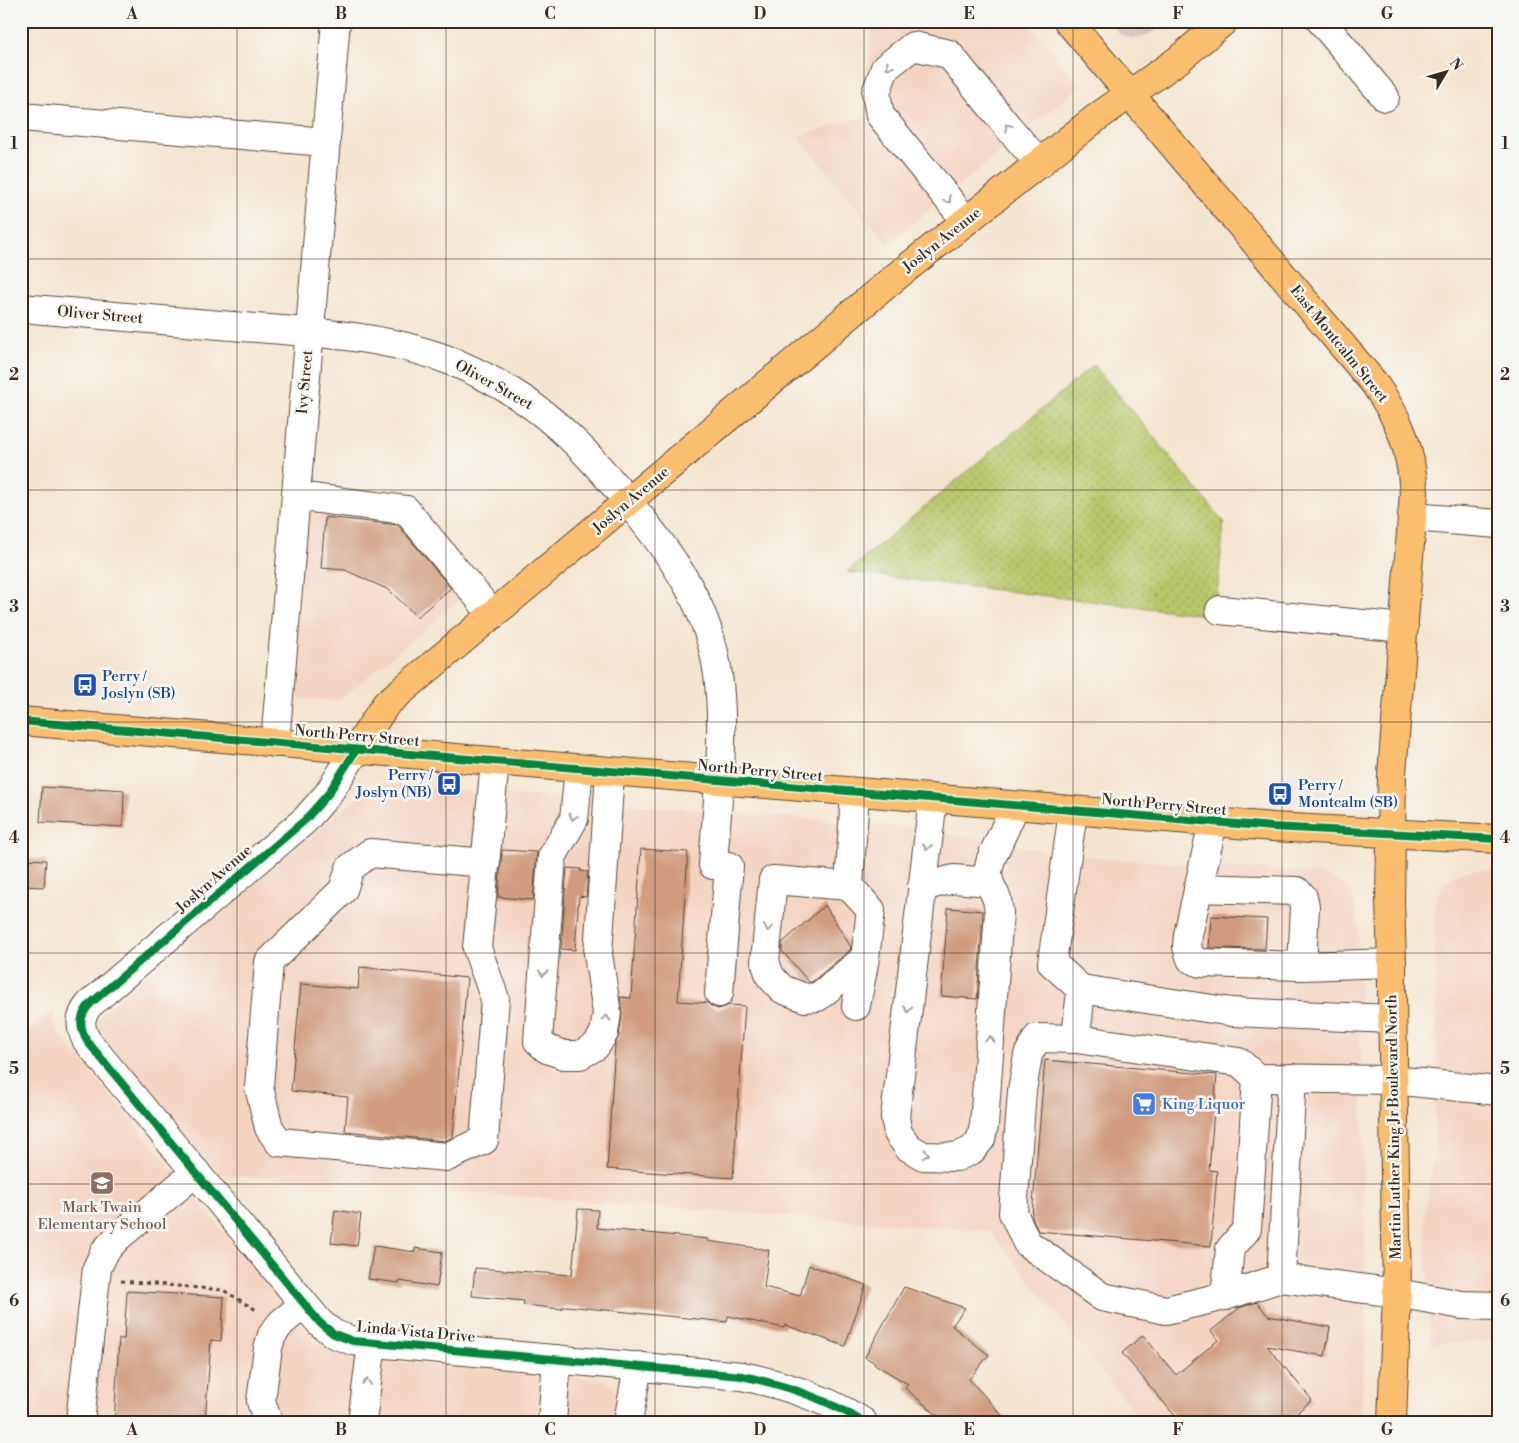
<svg xmlns="http://www.w3.org/2000/svg" width="1519" height="1443" font-family="'Libre Bodoni',serif">
<style>
.built{fill:#f5d3c1}
.industrial{fill:#d1c0bc}
.grass{fill:url(#grass-dots);stroke:#7a7944}
.building{fill:#d09b7e}
.lines{fill:none;stroke-linecap:round;stroke-linejoin:round}
.minor-casing{stroke:#574639;stroke-width:30}
.major-casing{stroke:#574639;stroke-width:30}
.path{stroke:#574639;stroke-width:3;stroke-dasharray:4 4;stroke-linecap:butt}
.minor{stroke:#fff;stroke-width:28}
.major{stroke:#fbbe6e;stroke-width:28}
.cycleway-casing{stroke:#f6f6f2;stroke-width:11}
.cycleway{stroke:#00873e;stroke-width:8}
.oneway{stroke:#a79f9a}
.grid{fill:none;stroke:#3b2a1e;stroke-width:1;stroke-opacity:0.55}
.labels{text-anchor:middle;dominant-baseline:central;stroke-width:5;stroke-linejoin:round;paint-order:stroke}
.street-label{font-size:15px;fill:#3b2a1e;stroke:#f6f6f2}
.transit-label{font-size:15px;fill:#164399;stroke:#f6f6f2;text-anchor:start}
.shop-label{font-size:15px;fill:#366cbe;stroke:#f6f6f2;text-anchor:start}
.education-label{font-size:15px;fill:#785e54;stroke:#f6f6f2}
.neatline{fill:none;stroke:#3b2a1e;stroke-width:2}
.grid-label{font-size:16px;text-anchor:middle;font-weight:bold;fill:#3b2a1e}
</style>
<defs>
<pattern id="grass-dots" width="8" height="8" patternUnits="userSpaceOnUse" patternTransform="scale(1.25)"><rect width="8" height="8" fill="#b8c86b"/><path d="M2 2h.1M6 6h.1" fill="none" stroke="#97a357" stroke-width="1.8" stroke-linecap="round"/></pattern>
</defs>
<rect width="100%" height="100%" fill="#f6f6f2"/>
<filter id="ink" filterUnits="userSpaceOnUse"><feTurbulence type="fractalNoise" baseFrequency=".02" numOctaves="2"/><feDisplacementMap in="SourceGraphic" scale="10" xChannelSelector="R" yChannelSelector="G"/><feConvolveMatrix kernelMatrix="1 2 1 2 8 2 1 2 1" color-interpolation-filters="sRGB"/></filter>
<filter id="wash" filterUnits="userSpaceOnUse"><feTurbulence type="fractalNoise" baseFrequency=".0096" numOctaves="4" result="noise"/><feDisplacementMap in="SourceGraphic" scale="20" xChannelSelector="R" yChannelSelector="G"/><feGaussianBlur stdDeviation="1.12" result="paint"/><feColorMatrix in="noise" values="0 0 0 0 0 0 0 0 0 0 0 0 0 0 0 0 0 1.4 0 .05"/><feComposite in="paint" operator="in"/></filter>
<g filter="url(#wash)">
<rect width="100%" height="100%" fill="#f4e5d0"/>
<g class="built">
<polygon points="872,21 1026,21 1080,86 888,244 798,137 865,116"/>
<polygon points="308,487 410,501 483,581 338,701 291,698"/>
<polygon points="382,784 918,828 1030,848 1103,858 1322,874 1342,884 1351,893 1356,906 1358,926 1365,1243 1366,1335 1360,1422 1142,1422 990,1231 216,1174 101,1035 98,1024 99,1019 103,1012 314,833 362,794"/>
<polygon points="1498,869 1498,1341 1431,1344 1425,1214 1434,1157 1437,1043 1434,910 1437,896 1444,883 1455,875 1463,871"/>
<polygon points="57,1008 54,1013 53,1022 59,1033 315,1341 338,1354 354,1358 465,1366 604,1380 613,1387 616,1395 611,1422 21,1422 21,1037"/>
</g>
<polygon class="industrial" points="1107,21 1168,21 1155,31 1143,37 1131,38 1120,34"/>
<polygon class="grass" points="1094,365 1224,522 1215,616 847,572"/>
<g id="blocks">
<g class="building">
<polygon points="325,517 398,525 451,588 417,617 389,590 345,570 321,568"/>
<polygon points="42,787 95,790 95,788 124,790 123,827 40,822"/>
<polygon points="641,849 688,852 678,1001 708,1003 711,1006 718,1009 725,1007 729,1005 745,1006 733,1178 607,1169 615,1044 619,1036 622,1015 620,997 631,998"/>
<polygon points="502,850 537,852 533,900 498,897"/>
<polygon points="25,859 46,860 44,887 23,886"/>
<polygon points="567,868 581,869 580,871 588,872 586,897 579,896 575,950 561,949"/>
<polygon points="825,905 851,947 850,950 812,982 809,982 782,951 782,943"/>
<polygon points="948,908 983,911 977,999 941,996"/>
<polygon points="1211,916 1267,919 1265,949 1209,948"/>
<polygon points="360,967 467,978 453,1137 445,1141 345,1131 348,1097 291,1091 301,984 358,989"/>
<polygon points="1045,1060 1217,1075 1209,1170 1217,1171 1211,1246 1038,1231 1032,1216"/>
<polygon points="578,1209 598,1210 597,1228 708,1239 708,1241 769,1250 764,1287 800,1296 809,1265 866,1285 845,1346 785,1325 784,1328 728,1316 727,1322 566,1306 566,1307 562,1307 562,1309 523,1305 524,1301 472,1296 475,1268 572,1275"/>
<polygon points="335,1210 361,1214 357,1246 331,1243"/>
<polygon points="374,1246 415,1252 415,1248 442,1252 437,1287 400,1281 399,1283 368,1279"/>
<polygon points="904,1287 965,1308 952,1326 989,1355 969,1379 1008,1422 945,1422 905,1388 908,1384 874,1364 875,1363 865,1357"/>
<polygon points="127,1291 224,1297 221,1341 211,1340 205,1422 114,1422 119,1339 124,1339"/>
<polygon points="1257,1302 1268,1316 1330,1327 1325,1356 1267,1346 1312,1400 1286,1422 1180,1422 1122,1353 1143,1335 1176,1375 1218,1340 1211,1331 1239,1308"/>
</g>
</g>
</g>
<g filter="url(#ink)">
<use href="#blocks" fill-opacity="0" stroke="#574639" stroke-width="1"/>
<g class="lines">
<defs>
<g id="minor">
<polyline points="1321,21 1385,97"/>
<polyline points="21,117 326,142"/>
<polyline points="966,221 880,115 876,93 885,68 913,46 949,54 1008,127 1040,164"/>
<path d="M 21,308 C 91,314 162,320 232,326 C 298,332 367,333 431,354 C 457,362 483,375 507,389 C 558,419 597,463 633,508 C 675,559 709,608 718,675 C 726,735 717,804 713,865 L 729,866 L 719,993"/>
<polyline points="296,496 406,510 493,615"/>
<polyline points="1412,517 1498,524"/>
<polyline points="1220,610 1404,628"/>
<polyline points="275,743 336,21"/>
<path d="M 356,750 L 328,794 L 305,820 L 90,1004 C 79,1016 79,1027 87,1041 L 320,1323 L 334,1334 L 353,1341 L 742,1376 C 785,1385 826,1398 863,1422"/>
<polyline points="579,769 574,819 552,857 538,1041 547,1049 564,1055 580,1055 596,1046 604,1033 607,1013 598,954 610,772"/>
<polyline points="855,793 849,886 773,880 765,961 770,976 782,989 805,998 818,997 865,958"/>
<polyline points="933,799 895,1117 898,1133 908,1147 923,1156 957,1157 972,1150 981,1139 984,1125 999,912 997,899 989,882 988,871 991,859 1015,806"/>
<polyline points="1073,811 1052,963 1081,989 1232,1012 1392,1019"/>
<polyline points="1213,822 1188,935 1187,947 1191,959 1201,963 1302,966 1392,963"/>
<polyline points="486,863 370,853 350,868 343,890 269,962 259,1087 269,1128 279,1142 447,1157 484,1140 495,999 477,948 495,762"/>
<polyline points="849,886 871,910 865,958 856,1006"/>
<polyline points="922,887 954,879 989,882"/>
<polyline points="1198,888 1297,891 1303,897 1305,906 1302,966"/>
<polyline points="1076,1039 1081,989"/>
<polyline points="1498,1091 1393,1080 1257,1078 1247,1229 1230,1249 1225,1296 1281,1278 1397,1293 1462,1305 1498,1306"/>
<polyline points="1281,1278 1292,1078"/>
<polyline points="1225,1296 1166,1310 1102,1297 1027,1243 1013,1213 1022,1091 1028,1055 1037,1038 1076,1039 1239,1062 1257,1078"/>
<polyline points="80,1422 97,1268 105,1251 117,1238 196,1172"/>
<polyline points="268,1422 261,1401 268,1348 272,1335 281,1323 304,1304"/>
<polyline points="362,1422 372,1343"/>
<polyline points="552,1422 557,1359"/>
<polyline points="628,1422 638,1366"/>
</g>
<g id="major">
<path d="M 1068,21 L 1374,383 C 1400,420 1411,448 1414,493 L 1392,774 L 1390,901 L 1392,963 L 1392,998 L 1397,1293 L 1392,1422"/>
<polyline points="21,721 1213,822 1273,827 1498,839"/>
<polyline points="356,750 386,704 893,279 1096,118 1178,60 1224,21"/>
</g>
</defs>
<use href="#minor" class="minor-casing"/>
<use href="#major" class="major-casing"/>
<polyline class="path" points="121,1281 223,1290 258,1311"/>
<use href="#minor" class="minor"/>
<use href="#major" class="major"/>
<defs>
<g id="cycleway">
<polyline points="21,721 1213,822 1273,827 1498,839"/>
<path d="M 356,750 L 328,794 L 305,820 L 90,1004 C 79,1016 79,1027 87,1041 L 320,1323 L 334,1334 L 353,1341 L 742,1376 C 785,1385 826,1398 863,1422"/>
</g>
</defs>
<use href="#cycleway" class="cycleway-casing"/>
<use href="#cycleway" class="cycleway"/>
</g>
<defs><path id="oneway-chevron" d="M-2-3.5L2.5 0L-2 3.5" fill="none" stroke-width="1.6" stroke-linecap="round" stroke-linejoin="round" transform="scale(1.25)"/></defs>
<g class="oneway">
<use href="#oneway-chevron" transform="translate(889 66) rotate(132)"/>
<use href="#oneway-chevron" transform="translate(1008 127) rotate(-130)"/>
<use href="#oneway-chevron" transform="translate(948 200) rotate(50)"/>
<use href="#oneway-chevron" transform="translate(573 817) rotate(106)"/>
<use href="#oneway-chevron" transform="translate(927 847) rotate(97)"/>
<use href="#oneway-chevron" transform="translate(768 928) rotate(96)"/>
<use href="#oneway-chevron" transform="translate(543 973) rotate(94)"/>
<use href="#oneway-chevron" transform="translate(908 1009) rotate(97)"/>
<use href="#oneway-chevron" transform="translate(606 1018) rotate(-86)"/>
<use href="#oneway-chevron" transform="translate(990 1039) rotate(-86)"/>
<use href="#oneway-chevron" transform="translate(926 1154) rotate(11)"/>
<use href="#oneway-chevron" transform="translate(367 1382) rotate(-83)"/>
</g>
</g>
<path class="grid" d="M 237,21 L 237,1422M 446,21 L 446,1422M 655,21 L 655,1422M 864,21 L 864,1422M 1073,21 L 1073,1422M 1282,21 L 1282,1422M 21,259 L 1498,259M 21,490 L 1498,490M 21,722 L 1498,722M 21,953 L 1498,953M 21,1184 L 1498,1184"/>
<defs>
<symbol id="bus-square" viewBox="-11 -11 22 22"><rect x="-9" y="-9" width="18" height="18" rx="4" fill="#1a4fb4" stroke="#f6f6f2"/><path d="M-5-6H5V4H4V6H2V4H-2V6H-4V4H-5ZM-3.5-4V0h7V-4ZM-3.5 1.2v1.5H-2V1.2ZM2 1.2v1.5H3.5V1.2Z" fill="#fff"/></symbol>
<symbol id="supermarket-square" viewBox="-11 -11 22 22"><rect x="-9" y="-9" width="18" height="18" rx="4" fill="#3f7fe0" stroke="#f6f6f2"/><path d="M-6-5.5h2.5l.6 2H6L4.5 2H-2.5L-4.4-4H-6ZM-1.5 3.2a1.3 1.3 0 1 0 .1 0ZM3 3.2a1.3 1.3 0 1 0 .1 0Z" fill="#fff"/></symbol>
<symbol id="school-square" viewBox="-11 -11 22 22"><rect x="-9" y="-9" width="18" height="18" rx="4" fill="#8d6e63" stroke="#f6f6f2"/><path d="M0-5L7-2L0 1L-7-2ZM-4 1L0 2.5L4 1V4Q0 6-4 4Z" fill="#fff"/></symbol>
</defs>
<g fill-rule="evenodd">
<use href="#bus-square" x="71" y="671" width="28" height="28"/>
<use href="#bus-square" x="435" y="770" width="28" height="28"/>
<use href="#bus-square" x="1266" y="780" width="28" height="28"/>
<use href="#supermarket-square" x="1130" y="1090" width="28" height="28"/>
<use href="#school-square" x="88" y="1169" width="28" height="28"/>
</g>
<g class="labels">
<g class="street-label">
<text transform="translate(942 240) rotate(-38)">Joslyn Avenue</text>
<text transform="translate(100 315) rotate(5)">Oliver Street</text>
<text transform="translate(1339 344) rotate(51)">East Montcalm Street</text>
<text transform="translate(305 382) rotate(-85)">Ivy Street</text>
<text transform="translate(494 385) rotate(29)">Oliver Street</text>
<text transform="translate(631 500) rotate(-40)">Joslyn Avenue</text>
<text transform="translate(357 736) rotate(5)">North Perry Street</text>
<text transform="translate(760 771) rotate(5)">North Perry Street</text>
<text transform="translate(1164 805) rotate(5)">North Perry Street</text>
<text transform="translate(214 879) rotate(-41)">Joslyn Avenue</text>
<text transform="translate(1394 1127) rotate(-91)">Martin Luther King Jr Boulevard North</text>
<text transform="translate(416 1332) rotate(5)">Linda Vista Drive</text>
</g>
<g class="transit-label">
<text x="102" y="676">Perry /<tspan x="102" dy="17">Joslyn (SB)</tspan></text>
<text x="432" y="775" text-anchor="end">Perry /<tspan x="432" dy="17">Joslyn (NB)</tspan></text>
<text x="1298" y="785">Perry /<tspan x="1298" dy="17">Montcalm (SB)</tspan></text>
</g>
<g class="shop-label">
<text x="1162" y="1104">King Liquor</text>
</g>
<g class="education-label">
<text x="102" y="1207">Mark Twain<tspan x="102" dy="17">Elementary School</tspan></text>
</g>
</g>
<rect width="1519" height="1443" fill="none" stroke="#f6f6f2" stroke-width="55"/>
<g transform="translate(1446 72) rotate(52)" stroke="#f6f6f2" stroke-width="4" paint-order="stroke">
<path d="M0-4L9 19L0 12L-9 19Z" fill="#3b2a1e"/>
<text y="-8" font-size="14" font-weight="bold" text-anchor="middle" fill="#3b2a1e">N</text>
</g>
<rect x="28" y="28" width="1464" height="1388" class="neatline"/>
<g class="grid-label">
<text x="132" y="19">A</text>
<text x="341" y="19">B</text>
<text x="550" y="19">C</text>
<text x="760" y="19">D</text>
<text x="969" y="19">E</text>
<text x="1178" y="19">F</text>
<text x="1387" y="19">G</text>
<text x="14" y="149">1</text>
<text x="1505" y="149">1</text>
<text x="14" y="380">2</text>
<text x="1505" y="380">2</text>
<text x="14" y="612">3</text>
<text x="1505" y="612">3</text>
<text x="14" y="843">4</text>
<text x="1505" y="843">4</text>
<text x="14" y="1074">5</text>
<text x="1505" y="1074">5</text>
<text x="14" y="1306">6</text>
<text x="1505" y="1306">6</text>
<text x="132" y="1435">A</text>
<text x="341" y="1435">B</text>
<text x="550" y="1435">C</text>
<text x="760" y="1435">D</text>
<text x="969" y="1435">E</text>
<text x="1178" y="1435">F</text>
<text x="1387" y="1435">G</text>
</g>
</svg>
